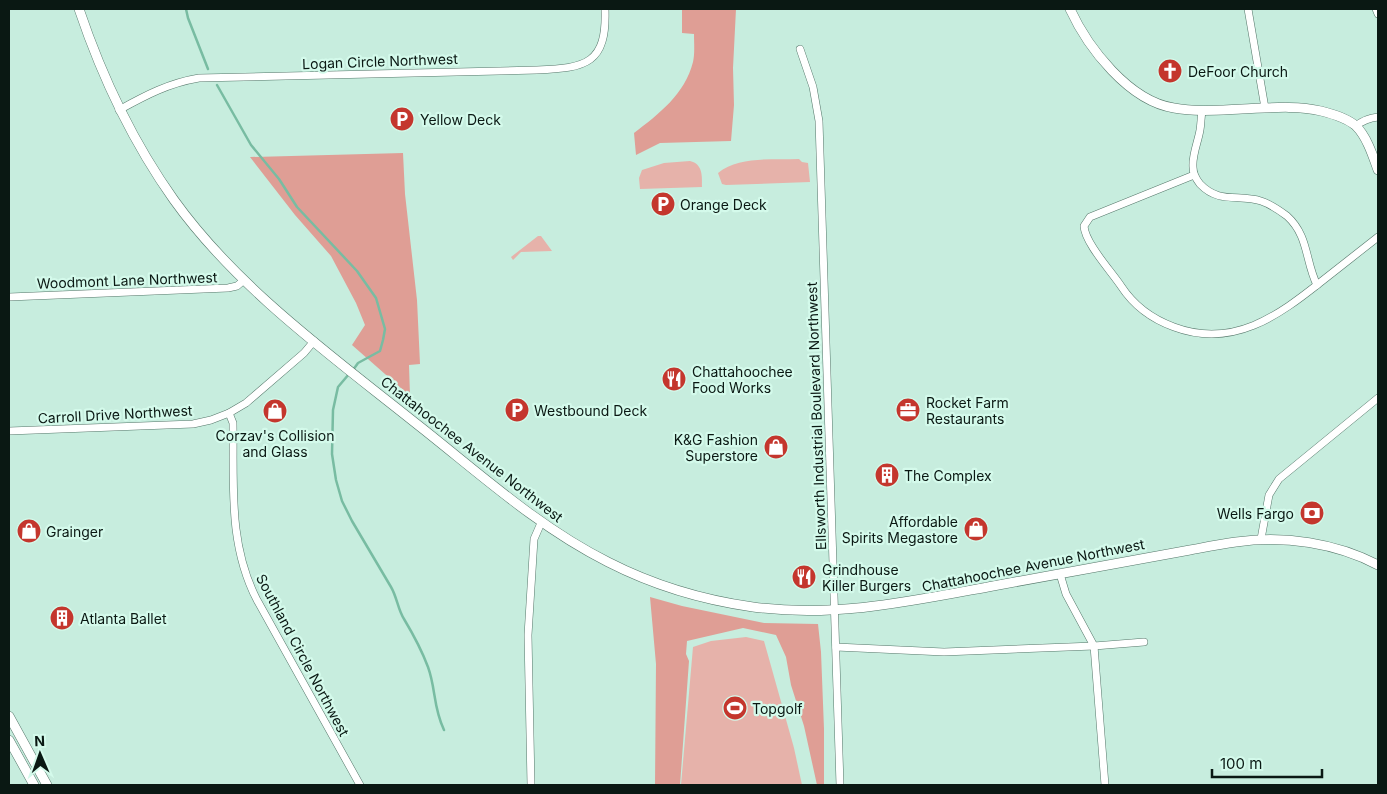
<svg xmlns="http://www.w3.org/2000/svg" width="1387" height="794" font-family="Inter,sans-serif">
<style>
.green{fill:#e6b2aa}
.forest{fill:#df9e95}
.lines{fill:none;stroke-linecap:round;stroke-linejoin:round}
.stream{stroke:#78bca2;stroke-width:2.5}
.minor-casing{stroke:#55776a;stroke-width:8}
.tertiary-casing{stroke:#55776a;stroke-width:10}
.secondary-casing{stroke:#55776a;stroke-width:10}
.minor{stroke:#fff;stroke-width:7}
.tertiary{stroke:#fff;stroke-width:9}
.secondary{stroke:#fff;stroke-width:9}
.labels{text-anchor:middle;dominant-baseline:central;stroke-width:4.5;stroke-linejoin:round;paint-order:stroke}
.street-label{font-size:14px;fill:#0a1813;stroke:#d4faeb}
.poi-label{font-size:14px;fill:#0a1813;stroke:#d4faeb;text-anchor:start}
</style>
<rect width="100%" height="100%" fill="#c7edde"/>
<g class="green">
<path d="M 799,159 L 802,162 L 808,163 L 810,182 L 726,185 L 722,184 L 718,173 C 739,156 773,160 799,159 Z"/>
<path d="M 690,161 C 703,164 702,176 702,187 L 640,189 L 639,178 L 642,170 L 664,163 Z"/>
<polygon points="538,236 541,236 552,251 521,252 513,260 511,257"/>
<polygon points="746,637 764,641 794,748 802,785 681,785 693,647 711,641"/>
</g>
<g class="forest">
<path d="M 682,9 L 736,9 L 733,68 L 734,105 L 731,141 L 660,143 L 636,155 L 634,133 C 659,114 685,94 693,62 C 695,54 694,43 694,34 L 682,33 Z"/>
<polygon points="403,153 405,194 417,300 420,364 409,365 410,396 352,345 365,325 356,303 331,256 295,215 250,157"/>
<polygon points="650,597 682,606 764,623 818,624 821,652 824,729 824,785 817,785 804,726 791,685 786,657 776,635 743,628 687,641 686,654 689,661 680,785 655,785 656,664"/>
</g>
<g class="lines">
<g class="stream">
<polyline points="186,9 188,18 208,69"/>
<polyline points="217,85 251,145 279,179 297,207 357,271 376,298 385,329 383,340 380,351 358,363 353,370"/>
<path d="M 349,374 L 338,387 L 333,410 L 332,454 L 336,480 L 342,501 L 352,521 L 391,587 C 397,597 398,610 404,619 C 413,634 422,651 428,667 C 436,689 433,707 444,730"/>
</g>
<defs>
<g id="minor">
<polyline points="1248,9 1265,108"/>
<polyline points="1376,9 1378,14"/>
<polyline points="800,49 813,87 819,121 840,785"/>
<path d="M 119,110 C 146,95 169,83 199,78 L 537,70 C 586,68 607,64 605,9"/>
<path d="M 1202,111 C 1201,117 1201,124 1200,130 C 1198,142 1192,155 1193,167 C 1193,174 1196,179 1200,184 C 1219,204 1238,194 1261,201 C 1270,204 1279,210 1287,216 C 1309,236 1305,261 1317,285"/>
<path d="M 1356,126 C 1363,120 1369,118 1378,117"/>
<path d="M 1194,175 L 1090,217 L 1084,226 C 1085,243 1111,271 1121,286 C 1134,306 1152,319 1174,327 C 1233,349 1278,316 1322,281 C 1341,266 1359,252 1378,237"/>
<polyline points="9,297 228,288 237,286 244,280"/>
<path d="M 229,413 L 233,423 C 234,485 228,544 257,600 L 360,785"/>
<polyline points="9,431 193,424 211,420 229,413 246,403 304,353 314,341"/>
<polyline points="1261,539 1269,495 1279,479 1378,398"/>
<polyline points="1060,574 1066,594 1094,646 1105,785"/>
<polyline points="836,647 944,652 1094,646 1144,642"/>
<polyline points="531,785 528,635 534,539 541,523"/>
</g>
<g id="tertiary">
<path d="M 79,9 C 102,77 132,141 174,200 C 237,288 333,357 418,425 C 479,473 538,527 608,562 C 653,585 703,600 753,607 C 835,618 912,601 993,586 C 1059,574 1124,562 1190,550 C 1206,547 1221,544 1236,542 C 1284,535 1336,543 1378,565"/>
<path d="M 1070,9 C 1088,48 1129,101 1174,108 C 1196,112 1219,110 1242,109 C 1268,108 1296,105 1321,111 C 1333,114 1347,118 1356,126 C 1367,137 1373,156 1378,170"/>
</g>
<g id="secondary">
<polyline points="9,716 47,785"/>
<polyline points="9,740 34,785"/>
</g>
</defs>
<use href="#minor" class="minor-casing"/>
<use href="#tertiary" class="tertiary-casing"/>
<use href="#secondary" class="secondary-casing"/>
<use href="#minor" class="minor"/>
<use href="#tertiary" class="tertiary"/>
<use href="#secondary" class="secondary"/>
</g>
<defs>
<symbol id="church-disc" viewBox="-11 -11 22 22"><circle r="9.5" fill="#c4362d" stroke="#d4faeb"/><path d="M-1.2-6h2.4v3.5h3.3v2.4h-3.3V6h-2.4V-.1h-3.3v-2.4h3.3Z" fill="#fff"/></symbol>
<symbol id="parking-disc" viewBox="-11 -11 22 22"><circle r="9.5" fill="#c4362d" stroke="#d4faeb"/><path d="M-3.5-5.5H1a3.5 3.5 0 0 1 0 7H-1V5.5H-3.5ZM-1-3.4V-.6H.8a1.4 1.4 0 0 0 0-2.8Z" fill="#fff"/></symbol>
<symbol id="restaurant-disc" viewBox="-11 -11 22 22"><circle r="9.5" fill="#c4362d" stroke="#d4faeb"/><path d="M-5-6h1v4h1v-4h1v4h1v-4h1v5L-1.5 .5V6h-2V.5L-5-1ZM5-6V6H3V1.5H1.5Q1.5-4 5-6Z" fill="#fff"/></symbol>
<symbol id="office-disc" viewBox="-11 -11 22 22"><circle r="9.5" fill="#c4362d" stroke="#d4faeb"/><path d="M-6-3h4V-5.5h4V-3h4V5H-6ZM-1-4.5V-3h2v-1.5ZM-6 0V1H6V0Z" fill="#fff"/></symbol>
<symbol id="shop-disc" viewBox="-11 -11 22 22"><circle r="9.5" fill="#c4362d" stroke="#d4faeb"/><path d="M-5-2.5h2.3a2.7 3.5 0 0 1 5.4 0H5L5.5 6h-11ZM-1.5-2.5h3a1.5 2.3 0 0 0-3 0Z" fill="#fff"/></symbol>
<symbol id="building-disc" viewBox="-11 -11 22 22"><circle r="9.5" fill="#c4362d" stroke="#d4faeb"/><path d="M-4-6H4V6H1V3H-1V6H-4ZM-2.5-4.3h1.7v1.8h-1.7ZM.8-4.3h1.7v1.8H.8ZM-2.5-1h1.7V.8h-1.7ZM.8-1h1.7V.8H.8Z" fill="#fff"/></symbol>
<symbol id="bank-disc" viewBox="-11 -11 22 22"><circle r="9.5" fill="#c4362d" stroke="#d4faeb"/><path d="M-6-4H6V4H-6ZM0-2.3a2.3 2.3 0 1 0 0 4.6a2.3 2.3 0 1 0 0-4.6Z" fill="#fff"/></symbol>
<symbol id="stadium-disc" viewBox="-11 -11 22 22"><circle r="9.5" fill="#c4362d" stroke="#d4faeb"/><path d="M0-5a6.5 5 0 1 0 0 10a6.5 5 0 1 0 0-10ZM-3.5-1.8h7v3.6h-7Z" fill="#fff"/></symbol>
</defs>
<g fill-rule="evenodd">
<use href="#church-disc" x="1156" y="57" width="28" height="28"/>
<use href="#parking-disc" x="388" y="105" width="28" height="28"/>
<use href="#parking-disc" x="649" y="190" width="28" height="28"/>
<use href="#restaurant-disc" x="660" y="365" width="28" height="28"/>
<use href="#parking-disc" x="503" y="396" width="28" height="28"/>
<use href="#office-disc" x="894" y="396" width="28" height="28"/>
<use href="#shop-disc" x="261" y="397" width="28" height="28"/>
<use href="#shop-disc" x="762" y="433" width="28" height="28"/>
<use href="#building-disc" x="873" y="461" width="28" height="28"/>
<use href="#bank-disc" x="1298" y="499" width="28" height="28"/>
<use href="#shop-disc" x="962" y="515" width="28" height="28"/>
<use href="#shop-disc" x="15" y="517" width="28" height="28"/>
<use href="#restaurant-disc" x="790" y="563" width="28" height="28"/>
<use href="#building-disc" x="48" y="604" width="28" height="28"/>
<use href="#stadium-disc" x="721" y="694" width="28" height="28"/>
</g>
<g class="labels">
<g class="street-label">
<text transform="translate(380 61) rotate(-2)">Logan Circle Northwest</text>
<text transform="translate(127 280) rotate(-2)">Woodmont Lane Northwest</text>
<text transform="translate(115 414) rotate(-3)">Carroll Drive Northwest</text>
<text transform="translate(816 416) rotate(-92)">Ellsworth Industrial Boulevard Northwest</text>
<text transform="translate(472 449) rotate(38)">Chattahoochee Avenue Northwest</text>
<text transform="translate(1033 565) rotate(-11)">Chattahoochee Avenue Northwest</text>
<text transform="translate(303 655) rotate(62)">Southland Circle Northwest</text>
</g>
<g class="poi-label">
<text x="1188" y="71">DeFoor Church</text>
<text x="420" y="119">Yellow Deck</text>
<text x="680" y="204">Orange Deck</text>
<text x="692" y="371">Chattahoochee<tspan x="692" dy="16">Food Works</tspan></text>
<text x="926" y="402">Rocket Farm<tspan x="926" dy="16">Restaurants</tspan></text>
<text x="534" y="410">Westbound Deck</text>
<text x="275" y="435" text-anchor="middle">Corzav's Collision<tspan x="275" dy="16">and Glass</tspan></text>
<text x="758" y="439" text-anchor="end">K&amp;G Fashion<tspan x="758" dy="16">Superstore</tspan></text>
<text x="904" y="475">The Complex</text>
<text x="1294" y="513" text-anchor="end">Wells Fargo</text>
<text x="958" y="521" text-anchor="end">Affordable<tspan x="958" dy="16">Spirits Megastore</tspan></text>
<text x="46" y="531">Grainger</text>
<text x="822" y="569">Grindhouse<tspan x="822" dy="16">Killer Burgers</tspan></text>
<text x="80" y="618">Atlanta Ballet</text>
<text x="752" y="708">Topgolf</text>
</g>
</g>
<rect width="1387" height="794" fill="none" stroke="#0a1813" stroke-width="20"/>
<g transform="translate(40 754) rotate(358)" stroke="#d4faeb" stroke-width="4" paint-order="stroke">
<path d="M0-4L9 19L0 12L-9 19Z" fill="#0a1813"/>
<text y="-8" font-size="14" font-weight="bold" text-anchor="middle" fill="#0a1813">N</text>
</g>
<path d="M1212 769v8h110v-8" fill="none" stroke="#0a1813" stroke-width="2.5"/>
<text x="1220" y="769" font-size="15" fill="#0a1813" stroke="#d4faeb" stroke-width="4" paint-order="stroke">100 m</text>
</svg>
